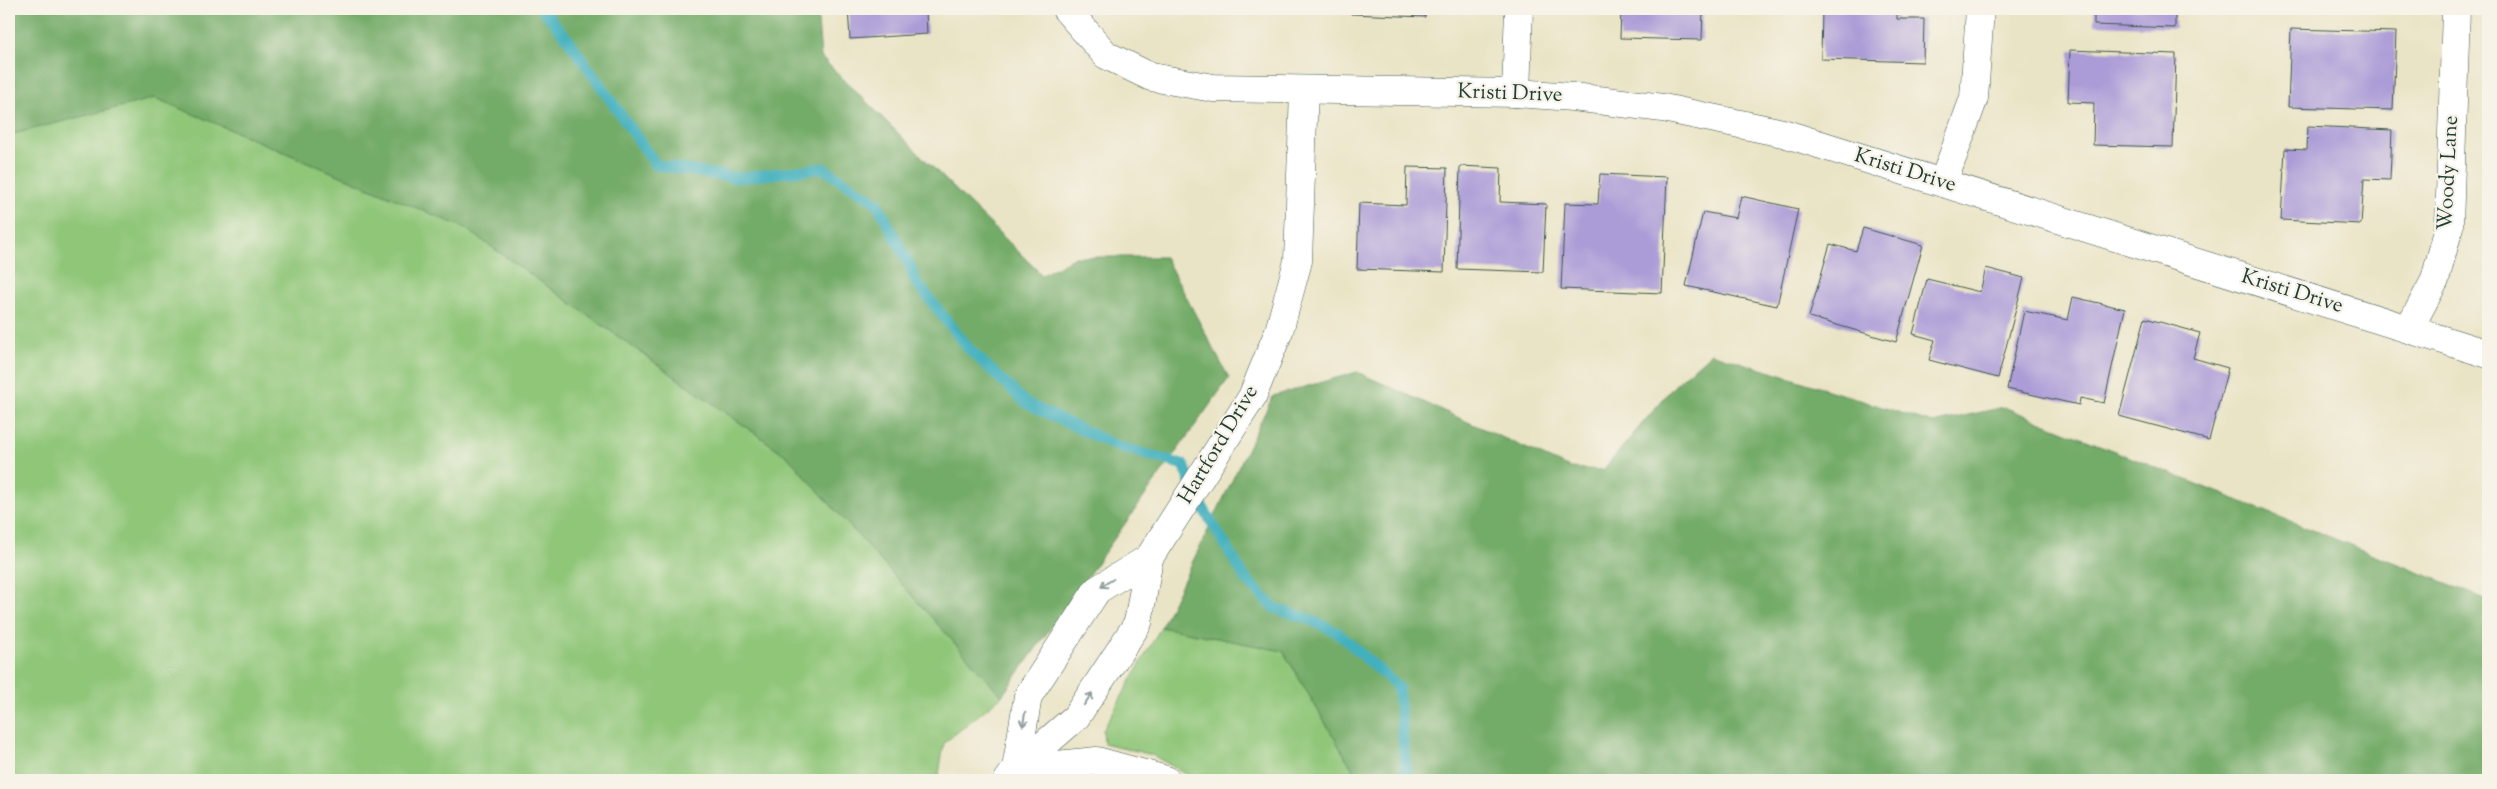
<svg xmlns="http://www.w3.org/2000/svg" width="2497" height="789" font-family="'Sorts Mill Goudy',serif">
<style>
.green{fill:#8fc678;stroke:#578256}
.forest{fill:#73ab68;stroke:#49744e}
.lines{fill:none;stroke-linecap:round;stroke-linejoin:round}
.stream{stroke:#42b0bd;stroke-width:11}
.building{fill:#ab9bd7}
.street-casing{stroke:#3d564a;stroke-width:29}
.street{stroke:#fff;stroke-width:28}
.oneway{stroke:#8f9e9a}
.labels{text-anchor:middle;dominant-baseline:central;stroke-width:4.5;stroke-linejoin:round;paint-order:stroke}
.street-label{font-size:21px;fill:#1f3d34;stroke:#f7f3e8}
</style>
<rect width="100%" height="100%" fill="#f7f3e8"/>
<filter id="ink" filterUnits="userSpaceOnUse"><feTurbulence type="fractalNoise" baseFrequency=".02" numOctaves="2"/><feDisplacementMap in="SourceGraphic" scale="10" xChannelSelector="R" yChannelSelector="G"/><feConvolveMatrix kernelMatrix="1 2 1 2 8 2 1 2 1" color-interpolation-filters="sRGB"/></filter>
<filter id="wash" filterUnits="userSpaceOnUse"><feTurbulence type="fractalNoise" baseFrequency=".0096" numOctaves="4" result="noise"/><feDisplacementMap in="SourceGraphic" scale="20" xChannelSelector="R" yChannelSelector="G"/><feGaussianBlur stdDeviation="1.12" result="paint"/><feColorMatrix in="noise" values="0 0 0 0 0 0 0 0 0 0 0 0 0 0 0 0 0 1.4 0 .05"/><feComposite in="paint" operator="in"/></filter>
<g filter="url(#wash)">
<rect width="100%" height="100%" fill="#eae4c6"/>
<g class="green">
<polygon points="155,98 465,228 787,456 1002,696 944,743 938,780 9,780 9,135"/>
<polygon points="1161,627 1283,651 1359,780 1197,780 1152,755 1104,743 1103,730"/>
</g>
<g class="forest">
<polygon points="9,9 817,9 821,57 1042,275 1075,257 1165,257 1229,378 1002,696 787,456 465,228 155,98 9,135"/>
<polygon points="1711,353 1933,423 2004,407 2488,600 2488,780 1359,780 1283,651 1161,627 1273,396 1357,372 1570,468 1603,470 1675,385"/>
</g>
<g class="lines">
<polyline class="stream" points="542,9 567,38 656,165 737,178 823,168 877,203 910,266 916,282 969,349 1026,403 1116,446 1184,465 1193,491 1245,578 1274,608 1309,619 1338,633 1398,687 1407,780"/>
</g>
<g id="blocks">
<g class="building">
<polygon points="848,9 926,9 927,34 850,39"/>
<polygon points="1351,9 1426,9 1425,17 1351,14"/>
<polygon points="1621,9 1703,9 1702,40 1620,38"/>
<polygon points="1822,9 1897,9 1897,19 1924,19 1923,62 1821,59"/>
<polygon points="2094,9 2175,9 2175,28 2094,25"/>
<polygon points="2291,29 2396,32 2393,110 2288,107"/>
<polygon points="2070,50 2176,54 2173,147 2093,145 2094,103 2068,102"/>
<polygon points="2308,126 2392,130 2390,180 2364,179 2361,224 2281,220 2285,149 2307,150"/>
<polygon points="1460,166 1501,168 1500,202 1546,204 1543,272 1457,269"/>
<polygon points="1407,167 1447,168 1444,272 1357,269 1359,203 1406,205"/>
<polygon points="1600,174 1667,177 1662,293 1561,289 1565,203 1598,204"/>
<polygon points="1741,196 1798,209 1777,306 1686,286 1703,212 1736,218"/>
<polygon points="1863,228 1923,245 1896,342 1809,317 1830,244 1856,251"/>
<polygon points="1986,268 2024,278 1998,378 1929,360 1935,340 1913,334 1927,279 1980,292"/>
<polygon points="2073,297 2125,309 2104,403 2080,398 2079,405 2007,389 2024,311 2068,320"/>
<polygon points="2145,318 2200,333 2193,358 2228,368 2209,440 2119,416"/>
</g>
</g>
</g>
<g filter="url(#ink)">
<use href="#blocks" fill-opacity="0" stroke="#3d564a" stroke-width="1"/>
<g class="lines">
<defs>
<g id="street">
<polyline points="1066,9 1106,55 1151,77 1213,88 1516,93 1573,97 1663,108 1783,133 2488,354"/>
<polyline points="1516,93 1519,9"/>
<polyline points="1943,183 1974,98 1980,9"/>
<polyline points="2409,329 2435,280 2449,227 2456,9"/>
<polyline points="1016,769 1028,696 1097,590 1149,558"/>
<polyline points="1016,769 1097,761 1166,780"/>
<polyline points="1008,780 1016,769 1076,717 1138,623 1149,558 1252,397 1279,331 1298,261 1304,90"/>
</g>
</defs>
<use href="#street" class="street-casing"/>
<use href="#street" class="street"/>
</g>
<defs><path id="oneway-shaft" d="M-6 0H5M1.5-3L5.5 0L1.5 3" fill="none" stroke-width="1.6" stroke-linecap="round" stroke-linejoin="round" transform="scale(1.25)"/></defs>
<g class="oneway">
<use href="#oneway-shaft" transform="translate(1107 583) rotate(148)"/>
<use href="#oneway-shaft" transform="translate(1088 699) rotate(-56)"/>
<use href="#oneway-shaft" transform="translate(1024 719) rotate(100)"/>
</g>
</g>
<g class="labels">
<g class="street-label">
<text transform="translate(1510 94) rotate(2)">Kristi Drive</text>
<text transform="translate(1905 171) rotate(17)">Kristi Drive</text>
<text transform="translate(2449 173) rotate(-87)">Woody Lane</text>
<text transform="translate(2292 292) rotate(17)">Kristi Drive</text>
<text transform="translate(1219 445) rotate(-59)">Hartford Drive</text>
</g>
</g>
<rect width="2497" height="789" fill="none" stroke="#f7f3e8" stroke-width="30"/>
</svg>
